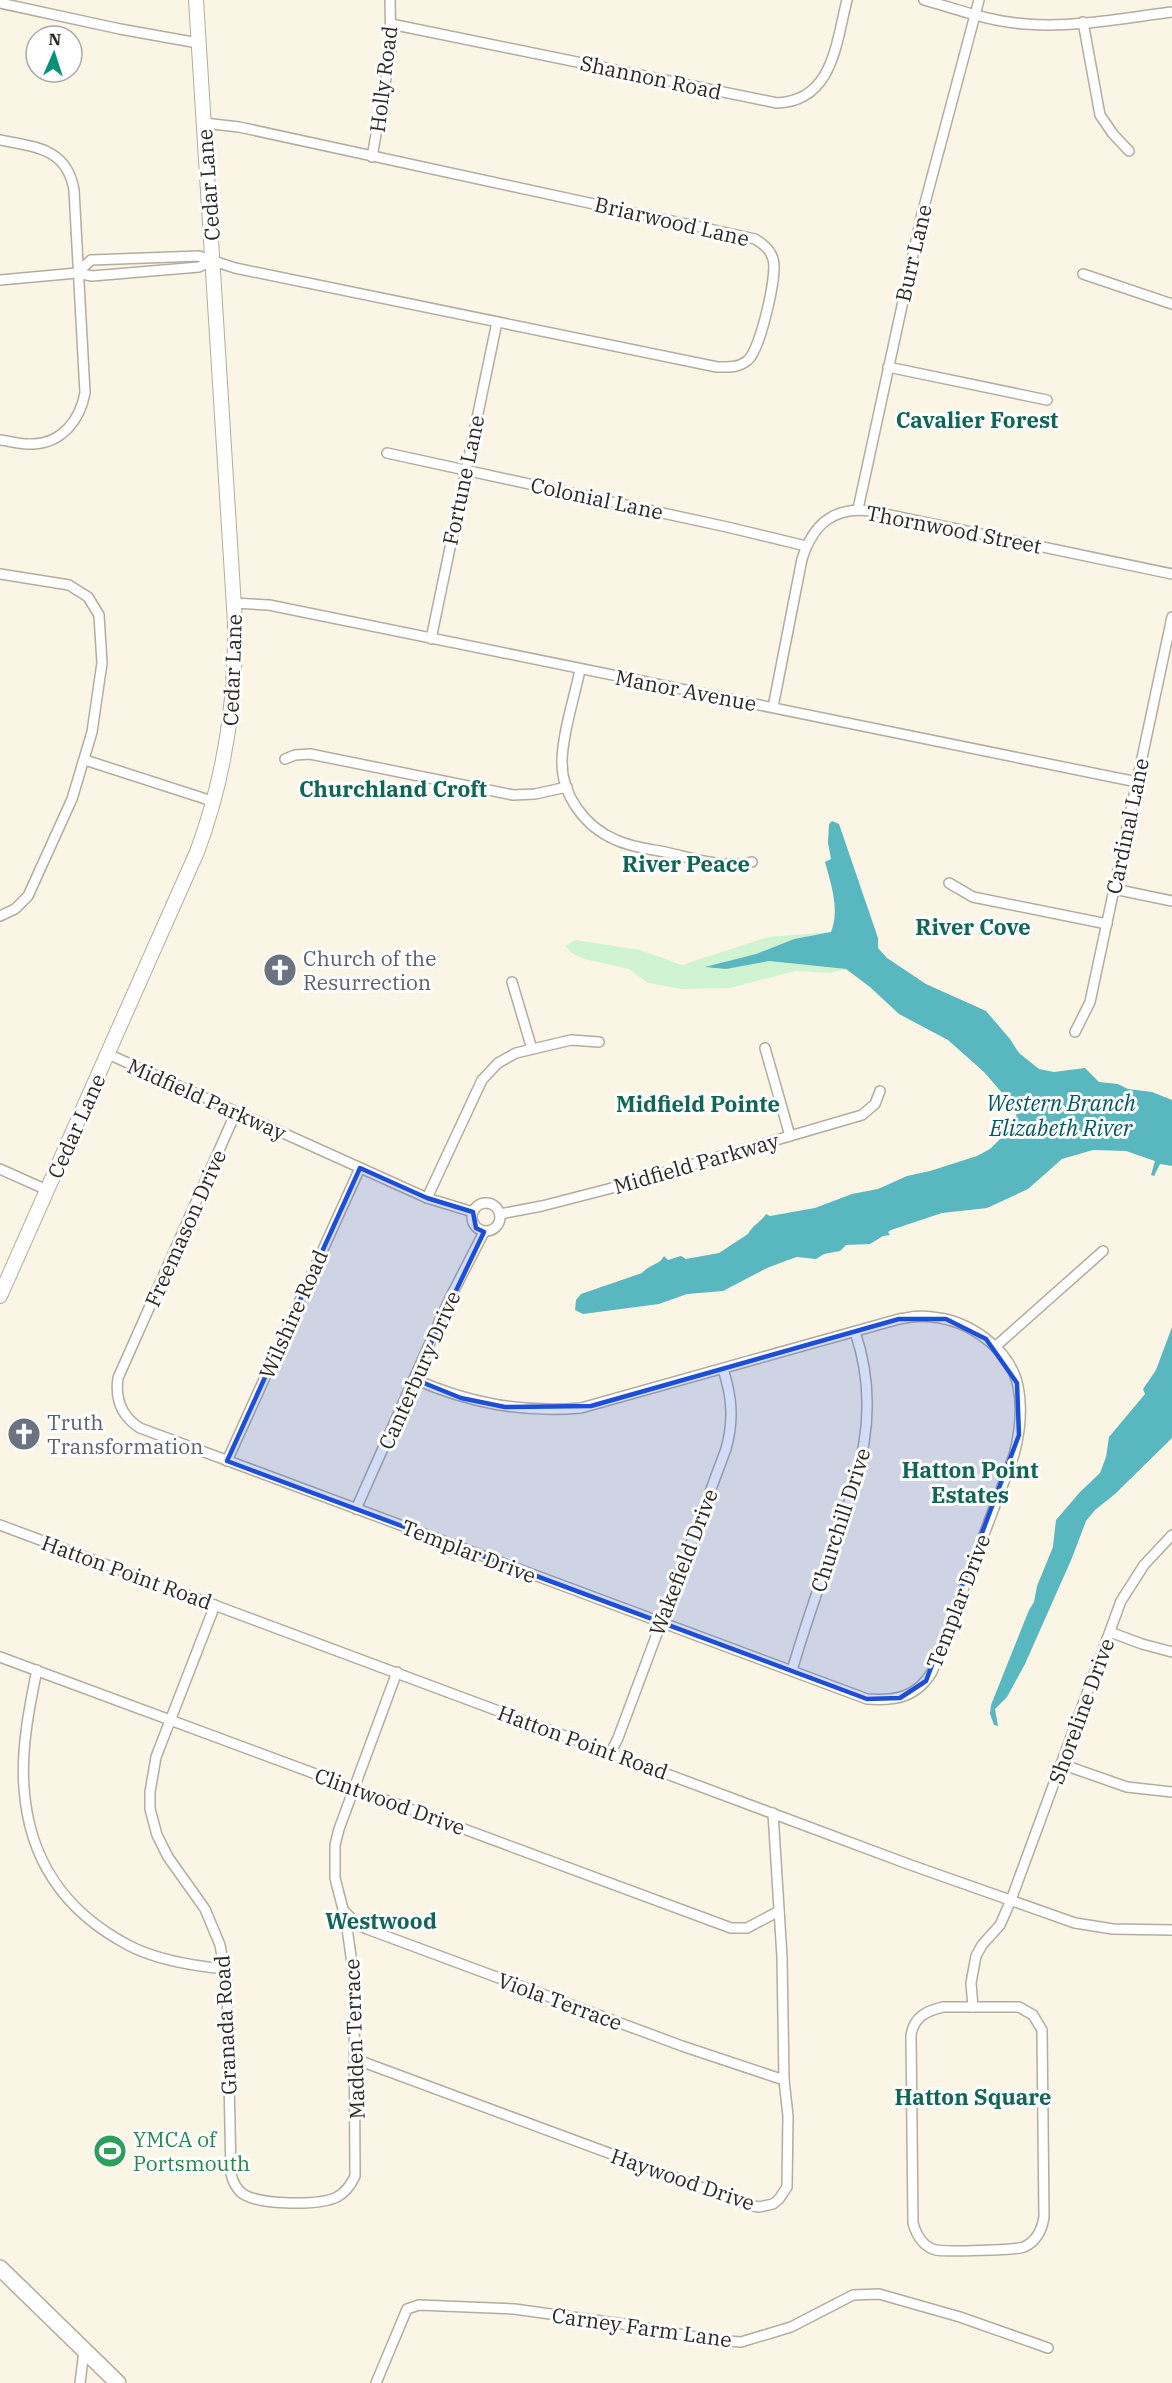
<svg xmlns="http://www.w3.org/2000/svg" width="1172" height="2383" font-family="'IBM Plex Serif',serif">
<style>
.green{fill:#d0f3d2}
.water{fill:#58b7bf}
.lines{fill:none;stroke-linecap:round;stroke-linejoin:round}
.minor-casing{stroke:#b2ad9f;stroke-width:12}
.secondary-casing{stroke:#b2ad9f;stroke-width:16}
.primary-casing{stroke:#b2ad9f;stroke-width:18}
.minor{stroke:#fff;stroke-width:9}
.secondary{stroke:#fff;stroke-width:14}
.primary{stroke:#fff;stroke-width:15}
.marked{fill:#1d4ed8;fill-opacity:0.2;stroke:#1d4ed8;stroke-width:4.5;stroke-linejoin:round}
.labels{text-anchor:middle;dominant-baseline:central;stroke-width:6;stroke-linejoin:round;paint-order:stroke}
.street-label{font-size:21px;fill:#2b2923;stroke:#fff}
.worship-label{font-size:21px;fill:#5b616d;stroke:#fff;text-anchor:start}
.leisure-label{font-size:21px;fill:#27864d;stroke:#fff;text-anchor:start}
.neighbourhood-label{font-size:22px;font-weight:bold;fill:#116555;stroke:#fff}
.water-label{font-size:22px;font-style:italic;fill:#00585e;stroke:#fff}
</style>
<rect width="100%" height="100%" fill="#fbf5e6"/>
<polygon class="green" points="831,932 794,939 756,954 708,967 769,961 845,969 831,973 795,971 730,988 682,989 648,983 629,969 584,959 573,954 565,946 575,940 640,950 682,965 768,937"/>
<g class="water">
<path d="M 832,821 L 839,824 L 878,938 L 878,948 L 887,958 L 926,984 L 986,1011 L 1010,1039 L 1019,1053 L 1039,1069 L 1054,1072 L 1085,1068 L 1099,1082 L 1118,1084 L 1128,1089 L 1152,1092 L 1172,1100 L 1172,1166 L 1160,1164 L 1154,1176 L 1151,1175 L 1155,1161 L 1126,1151 L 1093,1150 L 1062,1159 L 1028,1189 L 987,1208 L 942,1213 L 891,1230 L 888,1232 L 890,1235 L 883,1236 L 870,1244 L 846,1245 L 840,1251 L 824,1254 L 816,1259 L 797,1257 L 788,1260 L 767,1268 L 723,1291 L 687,1294 L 659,1304 L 583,1314 L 575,1310 L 576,1300 L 581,1294 L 642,1273 C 648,1265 660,1265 664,1256 L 668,1260 L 681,1256 L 686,1259 L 719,1253 L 748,1234 C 752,1226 761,1222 766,1214 L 770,1216 L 815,1208 L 852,1194 L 878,1189 L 907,1176 L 930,1171 L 977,1156 L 990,1149 L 1015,1124 L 1017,1110 L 984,1072 L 948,1040 L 899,1014 L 870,987 L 846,969 L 769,961 L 726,969 L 705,967 L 756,954 L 794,939 L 831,932 C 840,910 831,884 825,862 L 831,859 L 828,843 L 829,824 Z"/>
<polygon points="1172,1327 1172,1438 1115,1494 1095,1510 1086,1521 1072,1558 1025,1664 1007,1697 995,1709 998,1726 994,1725 990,1714 991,1705 1029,1610 1034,1602 1037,1586 1053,1547 1056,1520 1080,1492 1100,1473 1106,1457 1109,1437 1145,1394 1143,1389 1156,1370"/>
</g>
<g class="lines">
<defs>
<g id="minor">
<path d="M 924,0 C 957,9 991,22 1026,24 C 1074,28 1124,18 1172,12"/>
<polyline points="0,3 120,29 198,43"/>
<polyline points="1083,22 1100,115 1113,134 1129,151"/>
<path d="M 391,24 L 777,103 C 833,101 836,43 847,0"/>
<path d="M 0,140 C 35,147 67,148 74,190 L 85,393 C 80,420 62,443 33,444 C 22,445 10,441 0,440"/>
<polyline points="372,157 391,50 390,0"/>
<path d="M 77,273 L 91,260 L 199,256 L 235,268 L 717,367 C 728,367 739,368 748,360 C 760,350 778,274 773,259 C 770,249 763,244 755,239 L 239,127 L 204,123"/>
<polyline points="1083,274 1172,304"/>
<polyline points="0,280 77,273 92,276 199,267 212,260"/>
<polyline points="888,367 1047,400"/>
<polyline points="387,453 727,527 806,546"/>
<polyline points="858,509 921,218 979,0"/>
<polyline points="0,574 69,585 88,597 99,615 102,663 92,732 72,799 28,896 15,909 0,916"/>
<polyline points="234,603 269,605 1137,782"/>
<polyline points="431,639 497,322"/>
<path d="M 580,670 C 574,699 563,731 562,760 C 561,795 585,827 616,840 C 631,847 649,849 665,852 C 693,858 723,869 752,862"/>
<path d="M 773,707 L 802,559 C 813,524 834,506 871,511 L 1172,574"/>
<polyline points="285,759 295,755 310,754 513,795 535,794 567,787"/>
<polyline points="85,760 215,802"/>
<polyline points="949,883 973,897 1107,924"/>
<polyline points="1114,889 1172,901"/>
<polyline points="512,982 532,1049"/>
<polyline points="1075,1032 1090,1002 1172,617"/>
<polyline points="765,1048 790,1136"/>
<polyline points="108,1054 427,1198 473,1212"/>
<path d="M 236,1112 L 118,1378 C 115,1399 121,1416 140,1428 L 867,1699 C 895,1701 916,1698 932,1672 L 1014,1455 C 1020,1432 1023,1410 1018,1386 C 1010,1348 968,1320 932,1317 C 921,1315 910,1317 899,1319 L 581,1408 C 521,1413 469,1403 414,1379"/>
<polyline points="0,1169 47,1190"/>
<polyline points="427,1198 482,1080 498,1063 516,1053 571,1040 599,1042"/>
<circle cx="486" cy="1217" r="14"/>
<polyline points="500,1214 542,1206 608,1189 862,1115 875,1104 880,1091"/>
<polyline points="995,1347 1103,1251"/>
<polyline points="227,1461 360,1168"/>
<polyline points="356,1509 450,1298 484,1232"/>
<polyline points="0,1525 908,1864 1075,1923 1113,1929 1172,1930"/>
<path d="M 215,1605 L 156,1757 L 150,1792 L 150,1809 L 157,1835 L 168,1857 L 205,1909 L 220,1945 L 227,1984 L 231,2174 C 233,2182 236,2189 243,2194 C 261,2205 319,2206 337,2197 C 346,2192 351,2185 355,2176 L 354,1978 L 346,1921 L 335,1878 L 335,1845 L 339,1829 L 397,1672"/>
<polyline points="1110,1632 1142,1644 1172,1652"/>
<polyline points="0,1657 731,1928 747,1928 779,1911"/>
<path d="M 37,1670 C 29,1708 21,1750 24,1788 C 29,1860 64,1911 128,1945 C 156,1960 194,1966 225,1969"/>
<path d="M 792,1670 C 802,1637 813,1603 825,1570 C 854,1489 885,1419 855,1332"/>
<path d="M 611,1752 L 618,1738 L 726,1449 C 734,1420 732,1397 723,1369"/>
<polyline points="1061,1764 1127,1787 1172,1792"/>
<polyline points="345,1912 358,1925 367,1929 682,2046 784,2080"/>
<path d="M 943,2007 L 1019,2007 L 1033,2015 L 1042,2030 L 1044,2217 C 1042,2230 1037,2241 1024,2247 C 1017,2250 945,2252 936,2250 C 923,2247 916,2234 913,2223 L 911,2035 C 914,2017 926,2011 943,2007 Z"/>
<polyline points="973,2007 971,1983 976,1956 982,1945 1000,1925 1011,1900 1121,1601 1144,1565 1172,1535"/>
<polyline points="355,2059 749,2205 759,2207 773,2204 779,2199 787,2187 788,2116 784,2080 782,1957 773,1813"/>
<polyline points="80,2383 84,2351"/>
<polyline points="376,2383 407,2309 419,2305 514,2309 623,2324 713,2340 741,2342 791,2327 853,2295 879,2294 960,2317 1048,2348"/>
</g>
<path id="secondary" d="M 0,1296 L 197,852 C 225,777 236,703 235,623 L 196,0"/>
<polyline id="primary" points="0,2268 118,2383"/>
</defs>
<use href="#minor" class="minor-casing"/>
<use href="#secondary" class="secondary-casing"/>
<use href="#primary" class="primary-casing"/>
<use href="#minor" class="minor"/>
<use href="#secondary" class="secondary"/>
<use href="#primary" class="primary"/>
</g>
<path class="marked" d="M 360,1168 L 427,1198 L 473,1212 L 476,1228 L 484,1232 L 414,1379 L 461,1398 L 505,1407 L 591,1406 L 899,1319 L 946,1319 L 986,1339 L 1017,1383 L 1019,1435 L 926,1681 L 900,1698 L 867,1699 L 227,1461 Z"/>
<defs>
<symbol id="church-disc" viewBox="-11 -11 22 22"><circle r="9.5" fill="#6b7280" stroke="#fff"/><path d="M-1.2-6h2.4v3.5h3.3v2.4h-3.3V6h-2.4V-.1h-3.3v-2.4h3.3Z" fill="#fff"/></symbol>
<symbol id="stadium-disc" viewBox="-11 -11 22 22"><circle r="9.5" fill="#2e9e5b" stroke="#fff"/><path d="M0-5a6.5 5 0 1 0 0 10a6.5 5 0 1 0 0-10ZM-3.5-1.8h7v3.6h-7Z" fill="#fff"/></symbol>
</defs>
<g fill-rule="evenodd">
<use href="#church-disc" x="261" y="951" width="38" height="38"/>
<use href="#church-disc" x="5" y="1415" width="38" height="38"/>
<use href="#stadium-disc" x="91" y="2132" width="38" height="38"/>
</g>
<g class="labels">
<g class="street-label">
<text transform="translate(651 77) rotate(12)">Shannon Road</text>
<text transform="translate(383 79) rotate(-83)">Holly Road</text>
<text transform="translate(208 185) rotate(-94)">Cedar Lane</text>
<text transform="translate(672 221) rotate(13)">Briarwood Lane</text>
<text transform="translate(913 253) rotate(-77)">Burr Lane</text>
<text transform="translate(463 480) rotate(-78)">Fortune Lane</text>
<text transform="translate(597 498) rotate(12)">Colonial Lane</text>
<text transform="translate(954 529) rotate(11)">Thornwood Street</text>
<text transform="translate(232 670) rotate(-88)">Cedar Lane</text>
<text transform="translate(686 690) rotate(11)">Manor Avenue</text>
<text transform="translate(1127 826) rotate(-78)">Cardinal Lane</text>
<text transform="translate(207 1099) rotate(24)">Midfield Parkway</text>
<text transform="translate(76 1126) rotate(-66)">Cedar Lane</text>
<text transform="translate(696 1163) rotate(-16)">Midfield Parkway</text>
<text transform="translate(185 1228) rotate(-66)">Freemason Drive</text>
<text transform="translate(293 1314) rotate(-66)">Wilshire Road</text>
<text transform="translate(419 1370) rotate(-66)">Canterbury Drive</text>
<text transform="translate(840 1520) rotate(-72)">Churchill Drive</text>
<text transform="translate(469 1551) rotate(21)">Templar Drive</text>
<text transform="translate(683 1562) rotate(-69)">Wakefield Drive</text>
<text transform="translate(127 1572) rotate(20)">Hatton Point Road</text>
<text transform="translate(958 1601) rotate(-69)">Templar Drive</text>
<text transform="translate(1081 1711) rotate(-70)">Shoreline Drive</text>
<text transform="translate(583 1742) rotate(20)">Hatton Point Road</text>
<text transform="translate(390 1801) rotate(20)">Clintwood Drive</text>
<text transform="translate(560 2001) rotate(20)">Viola Terrace</text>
<text transform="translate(225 2025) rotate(-93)">Granada Road</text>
<text transform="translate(354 2039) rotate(-92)">Madden Terrace</text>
<text transform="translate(683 2179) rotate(19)">Haywood Drive</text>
<text transform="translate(642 2327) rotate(8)">Carney Farm Lane</text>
</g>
<g class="worship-label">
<text x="303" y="958">Church of the<tspan x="303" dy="24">Resurrection</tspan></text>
<text x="47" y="1422">Truth<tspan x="47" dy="24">Transformation</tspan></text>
</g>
<g class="leisure-label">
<text x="133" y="2139">YMCA of<tspan x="133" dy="24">Portsmouth</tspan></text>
</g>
<g class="neighbourhood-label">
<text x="977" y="419">Cavalier Forest</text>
<text x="393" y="788">Churchland Croft</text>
<text x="686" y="863">River Peace</text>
<text x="973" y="926">River Cove</text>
<text x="698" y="1103">Midfield Pointe</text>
<text x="970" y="1469">Hatton Point<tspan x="970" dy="25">Estates</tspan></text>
<text x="381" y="1920">Westwood</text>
<text x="973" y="2096">Hatton Square</text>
</g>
<g class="water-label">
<text x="1061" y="1102">Western Branch<tspan x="1061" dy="25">Elizabeth River</tspan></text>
</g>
</g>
<g transform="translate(54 54) rotate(3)"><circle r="28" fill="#ffffff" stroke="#aaa9a7" stroke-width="1.5"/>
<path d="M0-4.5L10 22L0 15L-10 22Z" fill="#099078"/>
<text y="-9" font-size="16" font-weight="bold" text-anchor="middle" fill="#2b2923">N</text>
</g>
</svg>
